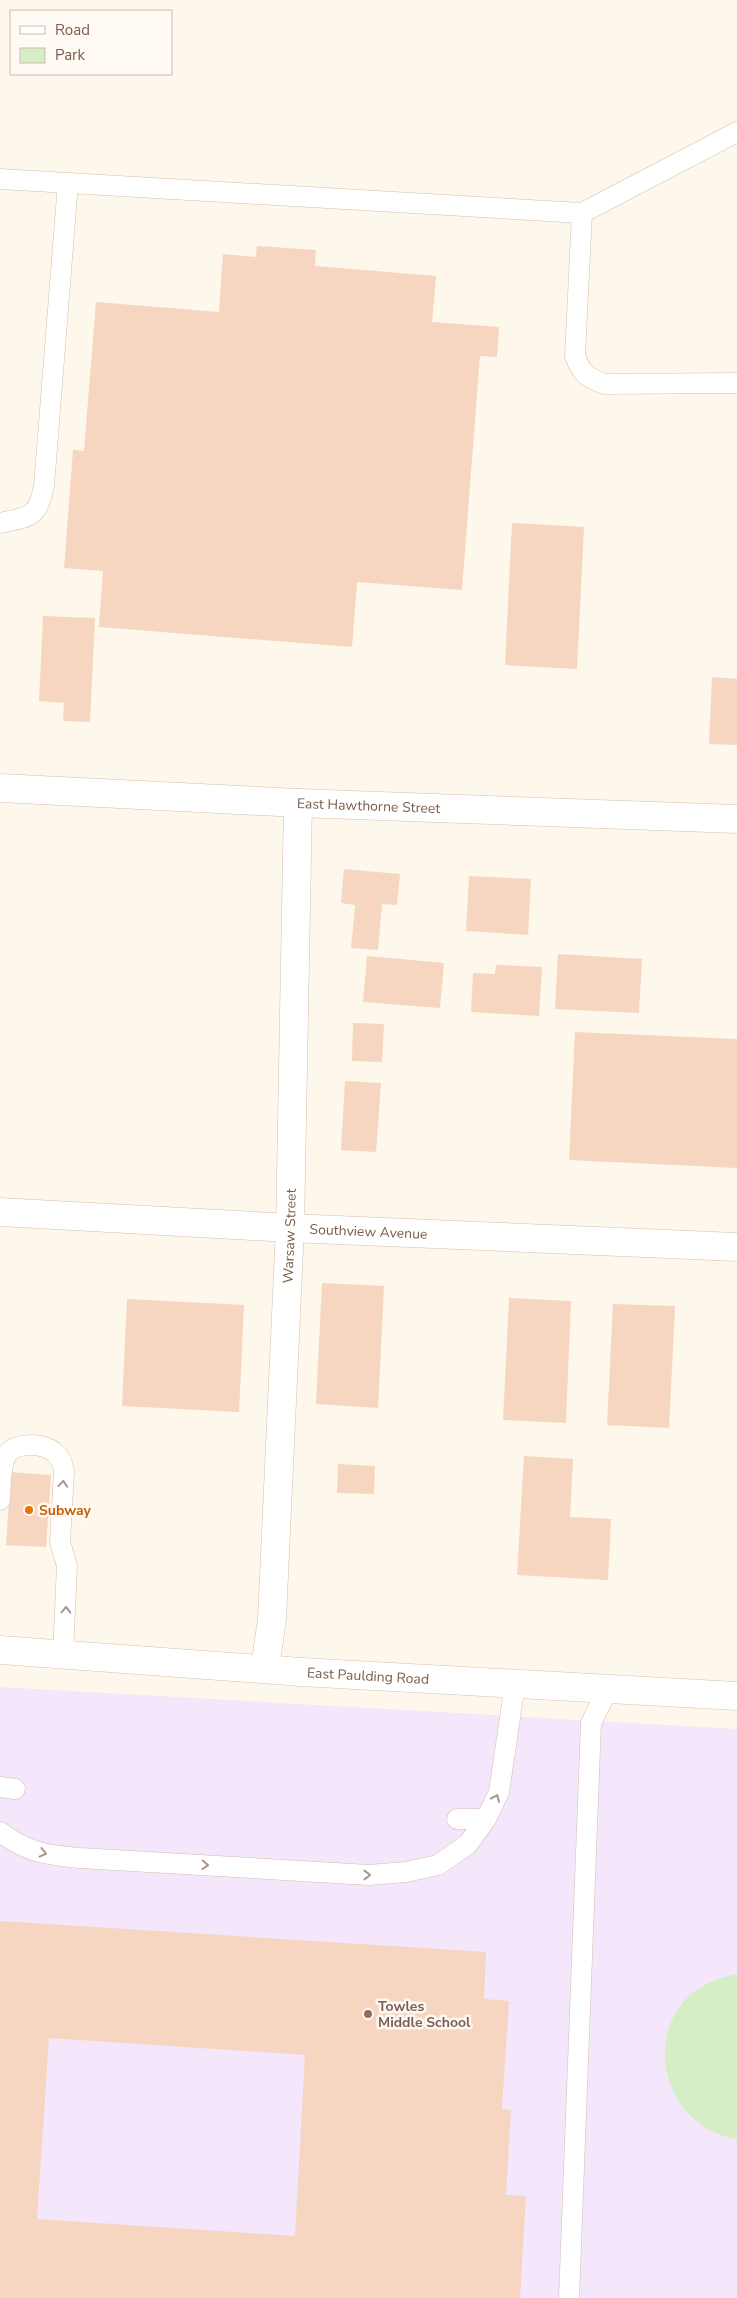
<svg xmlns="http://www.w3.org/2000/svg" width="737" height="2298" font-family="'Nunito Sans',sans-serif">
<style>
.education{fill:#f4e6fb}
.green{fill:#d6eec6}
.building{fill:#f6d6c0;fill-rule:evenodd}
.lines{fill:none;stroke-linecap:round;stroke-linejoin:round}
.lane-casing{stroke:#d3bfae;stroke-width:21}
.street-casing{stroke:#d3bfae;stroke-width:29}
.secondary-casing{stroke:#d8c1ad;stroke-width:29}
.lane{stroke:#fff;stroke-width:20}
.street{stroke:#fff;stroke-width:28}
.secondary{stroke:#fff;stroke-width:28}
.oneway{stroke:#aa9689}
.food-dot{fill:#e8710a;stroke:#fffaf3;stroke-width:2}
.education-dot{fill:#8d6e63;stroke:#fffaf3;stroke-width:2}
.labels{text-anchor:middle;dominant-baseline:central;stroke-width:5;stroke-linejoin:round;paint-order:stroke}
.street-label{font-size:14px;fill:#7d5d4a;stroke:#fffaf3}
.food-label{font-size:14px;font-weight:bold;fill:#c56008;stroke:#fffaf3;text-anchor:start}
.education-label{font-size:14px;font-weight:bold;fill:#785e54;stroke:#fffaf3;text-anchor:start}
</style>
<rect width="100%" height="100%" fill="#fef7eb"/>
<polygon class="education" points="0,1687 737,1729 737,2298 0,2298"/>
<path class="green" d="M 737,1974 L 737,2139 C 670,2130 640,2044 689,1996 C 703,1983 719,1978 737,1974 Z"/>
<g class="building">
<polygon points="257,246 316,250 315,266 436,276 432,322 499,327 497,357 480,356 462,590 357,582 352,647 99,627 103,571 64,568 73,450 84,451 96,302 219,312 223,254 256,257"/>
<polygon points="512,523 584,527 577,669 505,665"/>
<polygon points="43,616 95,618 90,722 63,721 64,703 39,701"/>
<polygon points="712,677 737,679 737,745 709,744"/>
<polygon points="344,869 400,874 397,905 382,904 378,950 351,948 355,905 341,903"/>
<polygon points="469,876 531,879 528,935 466,931"/>
<polygon points="558,954 642,959 639,1013 555,1009"/>
<polygon points="367,956 444,963 440,1008 363,1002"/>
<polygon points="496,965 542,967 539,1016 471,1012 473,973 495,974"/>
<polygon points="353,1023 384,1024 382,1062 352,1061"/>
<polygon points="575,1032 737,1039 737,1168 569,1160"/>
<polygon points="345,1081 381,1083 376,1152 341,1150"/>
<polygon points="322,1283 384,1286 378,1408 316,1404"/>
<polygon points="509,1298 571,1301 566,1423 503,1420"/>
<polygon points="127,1299 244,1305 239,1412 122,1406"/>
<polygon points="613,1304 675,1306 669,1428 607,1425"/>
<polygon points="524,1456 573,1459 570,1517 611,1519 608,1580 517,1575"/>
<polygon points="338,1464 375,1466 374,1494 337,1493"/>
<polygon points="11,1472 51,1475 46,1547 6,1545"/>
<path d="M 0,1921 L 486,1952 L 484,1999 L 509,2001 L 502,2109 L 511,2110 L 506,2195 L 526,2196 L 520,2298 L 0,2298 ZM 49,2038 L 305,2055 L 295,2236 L 37,2219 Z"/>
</g>
<g class="lines">
<defs>
<g id="lane">
<polyline points="0,179 582,213 737,132"/>
<path d="M 582,213 L 575,356 C 582,374 586,377 604,384 L 737,383"/>
<path d="M 0,523 C 29,517 38,518 44,486 L 68,183"/>
<path d="M 0,1500 C 1,1487 0,1465 7,1454 C 17,1442 42,1443 54,1452 C 61,1457 63,1465 64,1472 L 60,1542 L 67,1566 L 63,1654"/>
<polyline points="0,1787 15,1789"/>
<polyline points="457,1819 486,1819"/>
<path d="M 0,1832 C 28,1853 47,1855 80,1858 L 369,1875 L 406,1872 L 438,1865 L 468,1844 L 486,1819 L 499,1792 L 515,1684"/>
<polyline points="569,2298 591,1723 608,1689"/>
</g>
<g id="street">
<path id="s1" d="M 0,788 L 298,803 L 737,819"/>
<path id="s2" d="M 0,1212 L 290,1228 L 737,1247"/>
<path id="s3" d="M 265,1669 L 272,1619 L 290,1228 L 298,803"/>
</g>
<g id="secondary">
<path id="s4" d="M 0,1650 L 301,1672 L 737,1696"/>
</g>
</defs>
<use href="#lane" class="lane-casing"/>
<use href="#street" class="street-casing"/>
<use href="#secondary" class="secondary-casing"/>
<use href="#lane" class="lane"/>
<use href="#street" class="street"/>
<use href="#secondary" class="secondary"/>
</g>
<defs><path id="oneway-chevron" d="M-2-3.5L2.5 0L-2 3.5" fill="none" stroke-width="1.6" stroke-linecap="round" stroke-linejoin="round" transform="scale(1.25)"/></defs>
<g class="oneway">
<use href="#oneway-chevron" transform="translate(63 1484) rotate(-86)"/>
<use href="#oneway-chevron" transform="translate(66 1610) rotate(-88)"/>
<use href="#oneway-chevron" transform="translate(496 1798) rotate(-66)"/>
<use href="#oneway-chevron" transform="translate(43 1853) rotate(14)"/>
<use href="#oneway-chevron" transform="translate(205 1865) rotate(3)"/>
<use href="#oneway-chevron" transform="translate(367 1875)"/>
</g>
<circle class="food-dot" cx="29" cy="1510" r="5"/>
<circle class="education-dot" cx="368" cy="2014" r="5"/>
<g class="labels">
<g class="street-label">
<text stroke="none"><textPath href="#s1" startOffset="369">East Hawthorne Street</textPath></text>
<text stroke="none"><textPath href="#s2" startOffset="369">Southview Avenue</textPath></text>
<text stroke="none"><textPath href="#s3" startOffset="434">Warsaw Street</textPath></text>
<text stroke="none"><textPath href="#s4" startOffset="369">East Paulding Road</textPath></text>
</g>
<g class="food-label">
<text x="39" y="1510">Subway</text>
</g>
<g class="education-label">
<text x="378" y="2006">Towles<tspan x="378" dy="16">Middle School</tspan></text>
</g>
</g>
<rect x="10" y="10" width="162" height="65" fill="#fffaf3" stroke="#cbbbaf"/>
<rect x="20" y="26" width="25" height="8" fill="#ffffff" stroke="#cbbbaf"/>
<text x="55" y="35" font-size="15" fill="#7d5d4a">Road</text>
<rect x="20" y="48" width="25" height="15" fill="#d6eec6" stroke="#cbbbaf"/>
<text x="55" y="60" font-size="15" fill="#7d5d4a">Park</text>
</svg>
